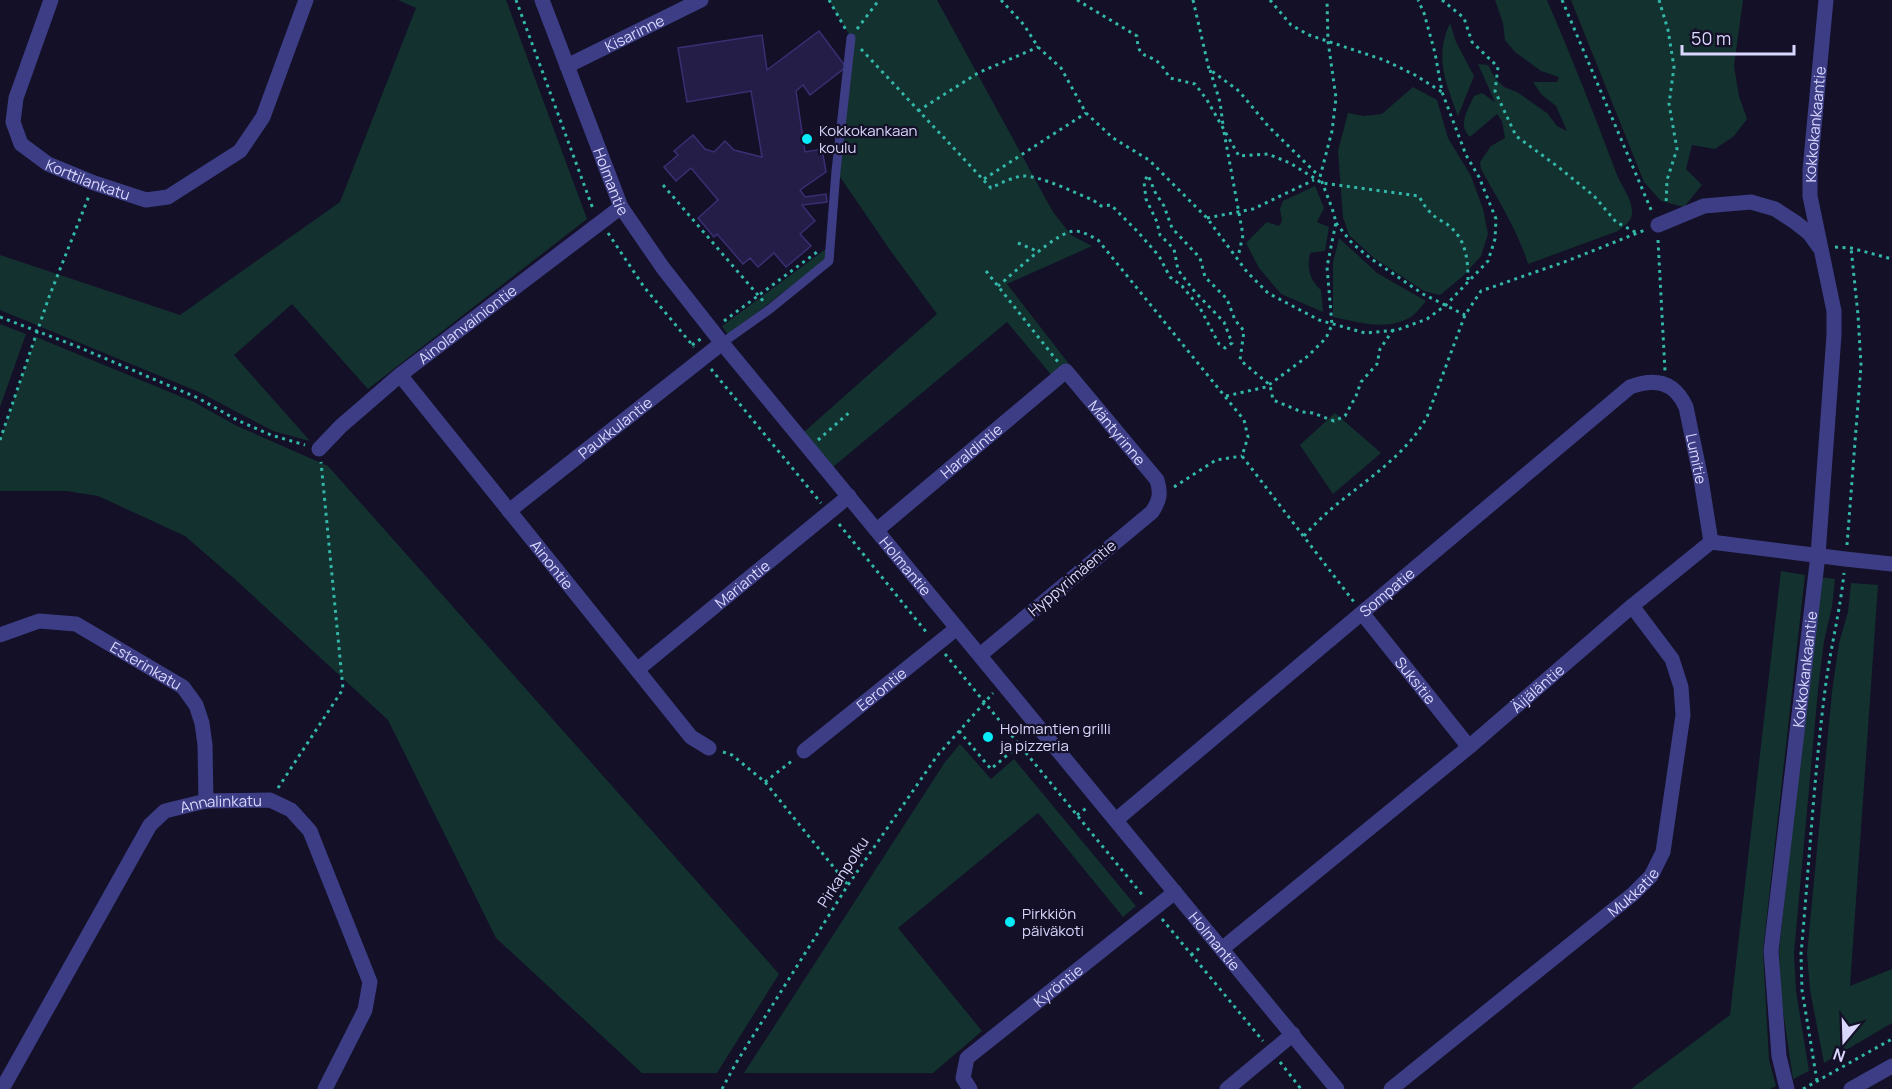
<svg xmlns="http://www.w3.org/2000/svg" width="1892" height="1089" font-family="Manrope,sans-serif">
<style>
.green{fill:#13312f}
.building{fill:#231d48;stroke:#3a2f73;stroke-width:1.5}
.lines{fill:none;stroke-linecap:round;stroke-linejoin:round}
.path{stroke:#32b7a9;stroke-width:3;stroke-dasharray:3 4.5;stroke-linecap:butt}
.service{stroke:#3c3d85;stroke-width:9}
.minor{stroke:#3c3d85;stroke-width:15}
.tertiary{stroke:#3c3d85;stroke-width:15}
.poi-dot{fill:#08ecfa;stroke:#131027;stroke-width:2}
.labels{text-anchor:middle;dominant-baseline:central;stroke-width:4.5;stroke-linejoin:round;paint-order:stroke}
.street-label{font-size:15px;fill:#dad7fe;stroke:#131027}
.poi-label{font-size:15px;fill:#dad7fe;stroke:#131027;text-anchor:start}
</style>
<rect width="100%" height="100%" fill="#131027"/>
<g class="green">
<polygon points="398,0 506,0 587,219 368,389 292,304 234,355 310,441 273,431 199,392 0,310 0,255 180,315 340,202 416,8"/>
<polygon points="829,0 937,0 1053,212 1071,235 1092,246 1007,284 1069,364 1053,377 1007,322 833,467 804,432 937,314 890,250 836,171 851,38"/>
<path d="M 1495,0 L 1547,0 C 1572,58 1595,116 1617,175 C 1622,187 1633,200 1632,214 C 1631,222 1624,226 1618,231 L 1528,264 C 1518,231 1498,200 1481,169 L 1480,162 L 1491,146 L 1505,138 L 1502,121 L 1497,114 L 1470,137 C 1457,125 1468,110 1474,96 L 1482,93 L 1495,102 L 1478,64 L 1488,65 L 1495,78 L 1504,87 L 1517,92 L 1547,113 L 1557,126 L 1567,131 L 1556,106 L 1541,94 L 1533,82 L 1557,82 L 1559,77 L 1541,71 L 1515,52 L 1505,40 L 1503,23 Z"/>
<polygon points="1571,0 1743,0 1734,66 1739,96 1747,119 1734,136 1715,149 1692,145 1686,169 1702,185 1684,207 1661,201 1644,182"/>
<path d="M 1450,23 L 1456,42 L 1474,76 L 1458,116 C 1446,83 1434,57 1450,23 Z"/>
<polygon points="1413,87 1437,100 1448,138 1471,176 1483,209 1488,234 1481,256 1463,276 1440,295 1424,291 1374,258 1349,235 1343,217 1338,151 1348,113 1363,116 1382,114"/>
<path d="M 1315,186 L 1324,208 L 1317,222 L 1329,227 L 1325,251 L 1310,253 C 1307,268 1309,279 1321,290 L 1323,312 L 1281,294 L 1259,268 L 1246,243 L 1267,222 L 1279,226 L 1282,221 L 1280,209 L 1283,201 Z"/>
<path d="M 1339,238 L 1377,273 L 1426,301 C 1421,307 1415,315 1409,318 C 1385,331 1358,322 1333,317 L 1333,263 Z"/>
<polygon points="827,248 826,259 728,335 722,326"/>
<polygon points="0,324 26,334 0,407"/>
<polygon points="36,337 194,402 237,426 328,466 779,974 717,1073 642,1073 496,938 388,720 237,581 185,536 98,496 66,491 0,491 0,440"/>
<polygon points="1335,413 1381,453 1333,494 1300,445"/>
<polygon points="1781,571 1805,575 1763,951 1769,1060 1776,1086 1770,1089 1631,1089 1730,1015"/>
<polygon points="1819,577 1835,579 1832,607 1824,641 1818,690 1794,953 1796,991 1809,1071 1793,1079 1781,997 1779,951"/>
<polygon points="1851,583 1878,585 1850,986 1892,969 1892,1023 1824,1063 1810,990 1807,954 1832,692 1839,643 1848,612"/>
<polygon points="960,744 991,779 1014,759 1136,906 1123,917 1038,813 898,928 982,1031 933,1073 744,1073 945,762"/>
</g>
<polygon class="building" points="819,31 846,67 810,95 803,85 796,91 805,152 822,149 826,172 800,190 805,197 826,194 827,202 802,205 815,221 800,234 811,246 786,267 774,253 758,267 750,258 743,264 717,234 714,237 698,218 718,200 691,168 676,181 664,167 678,155 674,151 693,135 705,149 714,152 725,141 734,150 762,157 751,91 687,102 678,48 762,35 767,70"/>
<g class="lines">
<g class="path">
<polyline points="516,0 593,209"/>
<polyline points="829,0 846,30"/>
<polyline points="1001,0 1024,25 1038,47 1061,68 1086,113 1113,138 1149,160 1207,218 1247,272 1268,293 1319,320 1365,333 1397,330 1427,319 1446,305 1488,261 1495,239 1496,219 1479,177 1466,155 1442,92 1435,53 1424,13 1418,0"/>
<path d="M 1077,0 L 1137,36 C 1138,62 1148,51 1161,65 C 1164,68 1167,74 1170,78 L 1195,84 L 1207,100 L 1239,156 L 1268,154 L 1290,163 L 1322,183 L 1419,196 C 1424,206 1430,214 1440,220 C 1443,222 1446,223 1448,225 C 1466,239 1468,259 1468,280"/>
<polyline points="1193,0 1209,69 1239,91 1268,126 1319,176"/>
<polyline points="1270,0 1291,25 1309,35 1384,60 1415,75 1442,92"/>
<polyline points="1442,0 1464,18 1472,42 1498,67 1495,91 1516,136 1557,166 1594,196 1616,222 1637,233"/>
<polyline points="1562,0 1652,212"/>
<polyline points="1659,0 1668,30 1674,67 1669,104 1677,149 1667,180 1666,205"/>
<polyline points="857,29 879,0"/>
<path d="M 861,49 L 991,188 C 1001,183 1011,178 1022,176 C 1040,175 1075,193 1093,200 L 1101,206 L 1111,205 L 1137,231 L 1159,256 L 1170,277 L 1182,286 L 1200,308 L 1219,344 L 1225,348 L 1232,343 L 1224,322 L 1195,292 L 1178,270 L 1174,249 L 1160,235 L 1157,222 L 1146,199 L 1144,182 L 1148,175 L 1155,192 L 1164,206 L 1172,228 L 1200,258 L 1205,277 L 1227,299 L 1235,320 L 1244,331 L 1240,360 L 1270,385 L 1273,400 L 1302,412 L 1313,413 L 1334,421 L 1345,416 L 1356,396 L 1361,382 L 1377,364 L 1380,349 L 1393,330"/>
<polyline points="1210,70 1220,102 1223,125"/>
<polyline points="918,111 978,73 1038,47"/>
<polyline points="1224,132 1243,235 1238,257"/>
<polyline points="984,179 1086,113"/>
<polyline points="663,185 764,302"/>
<polyline points="1207,218 1253,209 1314,180"/>
<polyline points="1336,223 1352,243 1370,258 1423,294 1465,315"/>
<polyline points="608,233 644,287 694,347"/>
<polyline points="1658,240 1665,371"/>
<polyline points="1018,243 1039,252"/>
<polyline points="1835,247 1851,248 1892,259"/>
<polyline points="986,271 1058,362"/>
<path d="M 998,286 C 1013,274 1059,229 1076,231 C 1084,232 1091,236 1098,240 L 1244,420 L 1248,437 L 1242,456 L 1354,602"/>
<polyline points="0,317 76,346 198,398 237,420 271,435 305,445"/>
<polyline points="724,321 817,252"/>
<polyline points="692,345 702,338"/>
<polyline points="711,369 821,503"/>
<polyline points="1226,396 1266,387 1308,356 1326,338 1332,325 1327,267 1336,222 1332,208 1320,177 1332,131 1336,98 1328,41 1327,0"/>
<polyline points="0,440 49,297 89,196"/>
<polyline points="818,440 851,411"/>
<polyline points="1174,487 1216,460 1242,456"/>
<polyline points="839,524 927,633"/>
<path d="M 1304,536 C 1312,527 1321,518 1330,510 C 1364,481 1405,457 1427,417 L 1465,315 L 1481,291 L 1567,261 L 1645,230"/>
<polyline points="1847,545 1861,365 1858,315 1851,248"/>
<polyline points="945,654 1144,897"/>
<polyline points="959,731 991,769 1019,745"/>
<polyline points="723,752 732,755 765,782 848,885"/>
<polyline points="765,782 793,760"/>
<polyline points="278,788 343,689 321,462"/>
<polyline points="1077,815 1088,807"/>
<polyline points="1162,919 1263,1041"/>
<polyline points="1191,955 1202,946"/>
<polyline points="1280,1062 1301,1089"/>
<path d="M 1817,1081 L 1802,990 L 1801,954 C 1809,866 1814,777 1825,690 C 1830,650 1840,612 1844,573"/>
<polyline points="722,1089 736,1063 848,885 937,756 993,693"/>
<polyline points="1803,1089 1892,1039"/>
</g>
<polyline class="service" points="722,343 770,309 829,261 836,171 851,38"/>
<g class="minor">
<path id="s1" d="M 51,0 L 16,98 L 13,122 L 21,144 L 48,164 L 94,183 L 146,200 L 168,197 L 240,151 L 263,117 L 306,0"/>
<path id="s2" d="M 542,0 L 621,207 L 663,268 L 722,343 L 1337,1089"/>
<path id="s3" d="M 567,66 L 701,0"/>
<polyline points="1658,225 1704,206 1751,202 1775,209 1795,222 1809,233 1819,247"/>
<path id="s4" d="M 400,375 L 691,737 L 709,748"/>
<path id="s5" d="M 319,449 L 341,426 L 400,375 L 621,207"/>
<path id="s6" d="M 509,511 L 722,343"/>
<path id="s7" d="M 877,530 L 1066,371 L 1157,480 C 1161,493 1160,500 1152,512 L 980,655"/>
<path id="s8" d="M 1362,613 L 1469,747"/>
<path id="s9" d="M 0,635 L 39,621 L 76,624 L 183,687 L 196,705 L 202,723 L 205,745 L 206,801"/>
<path id="s10" d="M 637,670 L 849,496"/>
<path id="s11" d="M 804,751 L 957,628"/>
<path id="s12" d="M 1116,820 L 1630,387 C 1654,378 1674,381 1686,407 L 1701,479 L 1711,542"/>
<path id="s13" d="M 1223,948 L 1469,747 L 1632,606 L 1711,542 L 1845,559 L 1892,564"/>
<path id="s14" d="M 2,1089 L 150,825 L 165,811 L 206,801 L 270,800 L 291,810 L 310,831 L 370,982 L 365,1010 L 325,1089"/>
<path id="s15" d="M 970,1089 L 963,1078 L 967,1058 L 1175,892"/>
<polyline points="1227,1089 1293,1034"/>
<path id="s16" d="M 1391,1089 L 1633,894 L 1651,876 L 1663,852 L 1683,715 L 1681,687 L 1672,659 L 1632,606"/>
<path id="s17" d="M 1787,1089 L 1779,1056 L 1771,951 L 1818,555 L 1834,335 L 1834,311 L 1810,196 L 1810,170 L 1826,0"/>
</g>
<polyline class="tertiary" points="1851,1089 1892,1066"/>
</g>
<g class="poi-dot">
<circle cx="807" cy="139" r="6"/>
<circle cx="988" cy="737" r="6"/>
<circle cx="1010" cy="922" r="6"/>
</g>
<g class="labels">
<g class="street-label">
<text stroke="none"><textPath href="#s3" startOffset="75">Kisarinne</textPath></text>
<text stroke="none"><textPath href="#s17" startOffset="972">Kokkokankaantie</textPath></text>
<text stroke="none"><textPath href="#s1" startOffset="228">Korttilankatu</textPath></text>
<text stroke="none"><textPath href="#s2" startOffset="194">Holmantie</textPath></text>
<text stroke="none"><textPath href="#s5" startOffset="194">Ainolanvainiontie</textPath></text>
<text stroke="none"><textPath href="#s6" startOffset="135">Paukkulantie</textPath></text>
<text stroke="none"><textPath href="#s7" startOffset="327">Mäntyrinne</textPath></text>
<text stroke="none"><textPath href="#s7" startOffset="123">Haraldintie</textPath></text>
<text stroke="none"><textPath href="#s12" startOffset="792">Lumitie</textPath></text>
<text stroke="none"><textPath href="#s4" startOffset="243">Ainontie</textPath></text>
<text stroke="none"><textPath href="#s2" startOffset="680">Holmantie</textPath></text>
<text transform="translate(1072 578) rotate(-40)">Hyppyrimäentie</text>
<text stroke="none"><textPath href="#s10" startOffset="136">Mariantie</textPath></text>
<text stroke="none"><textPath href="#s12" startOffset="354">Sompatie</textPath></text>
<text stroke="none"><textPath href="#s9" startOffset="160">Esterinkatu</textPath></text>
<text stroke="none"><textPath href="#s17" startOffset="423">Kokkokankaantie</textPath></text>
<text stroke="none"><textPath href="#s8" startOffset="86">Suksitie</textPath></text>
<text stroke="none"><textPath href="#s13" startOffset="408">Äijäläntie</textPath></text>
<text stroke="none"><textPath href="#s11" startOffset="99">Eerontie</textPath></text>
<text stroke="none"><textPath href="#s14" startOffset="380">Annalinkatu</textPath></text>
<text transform="translate(843 872) rotate(-57)">Pirkanpolku</text>
<text stroke="none"><textPath href="#s16" startOffset="312">Mukkatie</textPath></text>
<text stroke="none"><textPath href="#s2" startOffset="1166">Holmantie</textPath></text>
<text stroke="none"><textPath href="#s15" startOffset="150">Kyröntie</textPath></text>
</g>
<g class="poi-label">
<text x="819" y="130">Kokkokankaan<tspan x="819" dy="17">koulu</tspan></text>
<text x="1000" y="728">Holmantien grilli<tspan x="1000" dy="17">ja pizzeria</tspan></text>
<text x="1022" y="913">Pirkkiön<tspan x="1022" dy="17">päiväkoti</tspan></text>
</g>
</g>
<g transform="translate(1844 1041) rotate(199)" stroke="#131027" stroke-width="4.5" paint-order="stroke">
<path d="M0-4.5L10 22L0 15L-10 22Z" fill="#dad7fe"/>
<text y="-9" font-size="16" font-weight="bold" text-anchor="middle" fill="#dad7fe">N</text>
</g>
<path d="M1682 45v9h112v-9" fill="none" stroke="#dad7fe" stroke-width="3"/>
<text x="1691" y="45" font-size="18" fill="#dad7fe" stroke="#131027" stroke-width="4.5" paint-order="stroke">50 m</text>
</svg>
